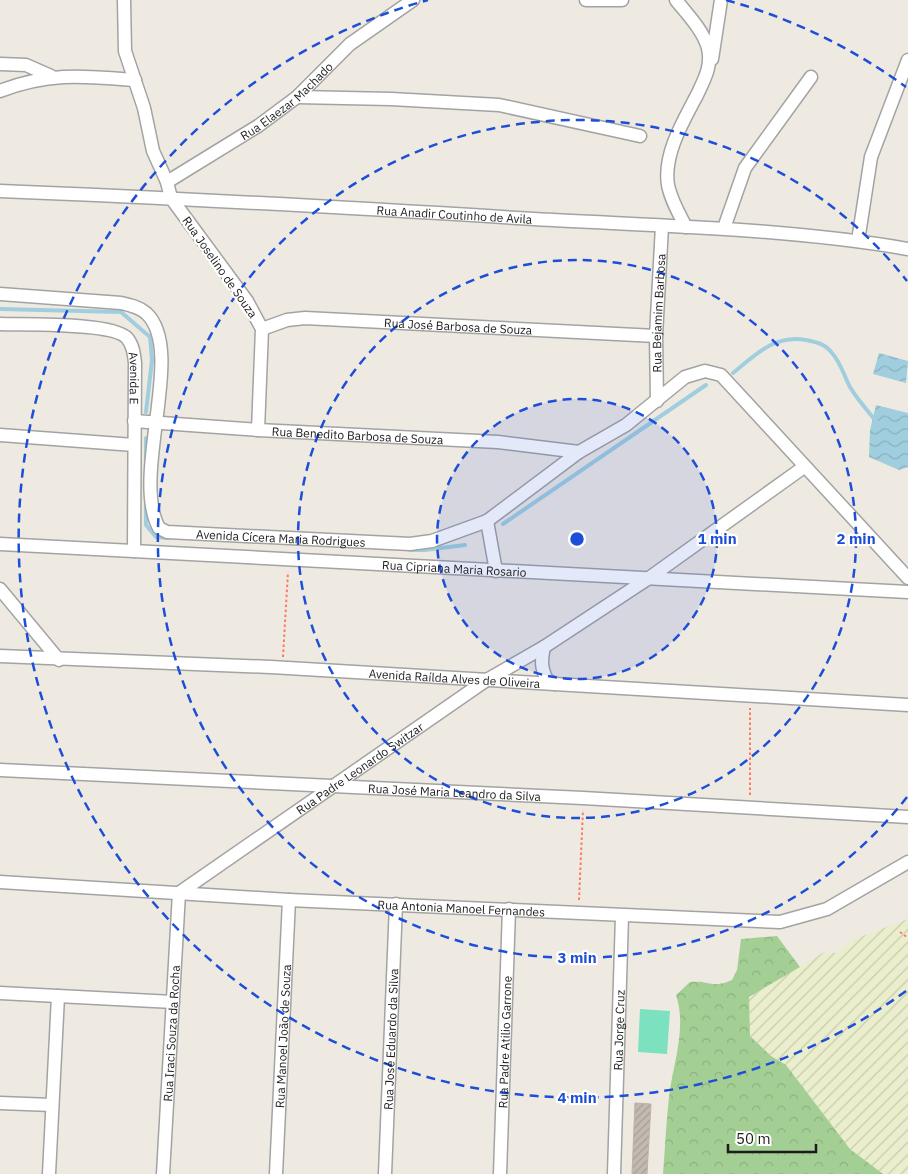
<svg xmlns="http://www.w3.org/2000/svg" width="908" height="1174" font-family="'IBM Plex Sans',sans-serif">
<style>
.farmland{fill:url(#farmland-furrows)}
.forest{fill:url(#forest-crowns)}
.pitch{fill:#7ce1be}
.water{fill:url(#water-waves)}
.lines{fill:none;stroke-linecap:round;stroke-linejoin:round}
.stream{stroke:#a0cede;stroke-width:4}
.building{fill:url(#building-hatch);stroke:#c0b1a3}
.minor-casing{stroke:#a3a3a3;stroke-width:15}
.path{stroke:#ff7862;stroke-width:2;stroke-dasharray:2.5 2.5;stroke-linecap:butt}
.minor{stroke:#fff;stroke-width:12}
.ring{fill:none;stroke:#1d4ed8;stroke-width:2.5;stroke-dasharray:9 6}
.labels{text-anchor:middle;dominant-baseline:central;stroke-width:4.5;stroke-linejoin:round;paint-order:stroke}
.street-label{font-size:12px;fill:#1c1c1c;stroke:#fff}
.centre{fill:#1d4ed8;stroke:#fff;stroke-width:2.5}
.ring-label{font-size:15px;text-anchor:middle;font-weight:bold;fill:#1d4ed8;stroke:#fff;stroke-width:4.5;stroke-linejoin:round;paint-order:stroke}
</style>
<defs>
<pattern id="farmland-furrows" width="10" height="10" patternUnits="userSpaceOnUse" patternTransform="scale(1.25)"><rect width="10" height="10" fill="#eaeecc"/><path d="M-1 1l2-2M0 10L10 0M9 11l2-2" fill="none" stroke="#c8ccaf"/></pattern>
<pattern id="forest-crowns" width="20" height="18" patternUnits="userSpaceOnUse" patternTransform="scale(1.25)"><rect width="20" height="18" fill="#a4cf94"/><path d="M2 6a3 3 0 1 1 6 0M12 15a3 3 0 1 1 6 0" fill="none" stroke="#8db17f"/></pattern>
<pattern id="water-waves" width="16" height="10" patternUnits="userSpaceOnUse" patternTransform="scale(1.25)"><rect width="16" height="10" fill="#a0cede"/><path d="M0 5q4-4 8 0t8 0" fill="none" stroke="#89b0be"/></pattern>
<pattern id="building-hatch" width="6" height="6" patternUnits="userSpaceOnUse" patternTransform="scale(1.25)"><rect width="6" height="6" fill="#c2bab1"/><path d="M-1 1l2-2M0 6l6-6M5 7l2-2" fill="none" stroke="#a69f98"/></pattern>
</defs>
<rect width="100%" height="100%" fill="#eeeae1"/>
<polygon class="farmland" points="908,919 908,1174 883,1174 850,1149 786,1065 771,1056 750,1036 749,997 824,952 837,953 852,940"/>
<path class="forest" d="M 777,936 L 800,967 L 749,997 L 750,1036 L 771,1056 L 786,1065 L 850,1149 L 883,1174 L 663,1174 C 665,1149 666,1123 669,1097 C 673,1063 687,1029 676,995 L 690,982 C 710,980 712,989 732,980 L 737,970 L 741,939 Z"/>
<polygon class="pitch" points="640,1009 670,1011 667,1054 638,1052"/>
<g class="water">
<polygon points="879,353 908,361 906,383 873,374"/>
<polygon points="876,405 908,413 908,467 899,470 869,457 870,430"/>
</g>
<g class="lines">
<g class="stream">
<polyline points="0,309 121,312 150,337 152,360 146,412"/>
<path d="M 733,373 C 755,355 775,334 806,340 C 817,342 825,344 832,353 C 841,363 844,376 850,387 C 857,399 867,410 876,421"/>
<polyline points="146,460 146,438"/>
<polyline points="146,502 146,525 156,537 168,538"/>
<polyline points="503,524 706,385"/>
<polyline points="410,550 425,550 465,545"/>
</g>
</g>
<polygon class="building" points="635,1103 651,1104 647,1174 632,1174"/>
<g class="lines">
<defs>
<g id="minor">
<polyline points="124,0 125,51 144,108 153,151 167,182"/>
<polyline points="586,0 622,0"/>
<path d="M 676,0 C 687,14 703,30 708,48 C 712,66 705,78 697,95 C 684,120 663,154 668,185 C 671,200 679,214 686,227"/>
<polyline points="712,59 721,0"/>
<polyline points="0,64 26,65 51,76"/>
<path d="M 0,91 C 49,72 84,76 135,80"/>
<polyline points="297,97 391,99 499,105 640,136"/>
<path id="s1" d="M 0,191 C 178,198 356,208 534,219 C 659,226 785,228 908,249"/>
<polyline points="724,228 745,168 811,77"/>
<polyline points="858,241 871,157 908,60"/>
<path id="s2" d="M 0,294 L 121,303 C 130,305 139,307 146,313 C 187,350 130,475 159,528 L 167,532 L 410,544 L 432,541 L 487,521 L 579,452 L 626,425 L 685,377 L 705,371 L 721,375 L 908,578"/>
<path id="s3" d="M 0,324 C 23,325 113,322 127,338 C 133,345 134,354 135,363 L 134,551"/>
<path id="s4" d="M 262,329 L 287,320 L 305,318 L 656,336"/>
<path id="s5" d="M 657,401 L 656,336 L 662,226"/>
<path id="s6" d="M 134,421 L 258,430 L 498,442 L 579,452"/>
<path id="s7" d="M 258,430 L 262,329 L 247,301 L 171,198 L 167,182 L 258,126 L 297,97 L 350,44 L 413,0"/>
<polyline points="0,435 134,445"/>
<polyline points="487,521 496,571"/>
<path id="s8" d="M 0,544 L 908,592"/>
<polyline points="0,589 59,660"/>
<path d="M 544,647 C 541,661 541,668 547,680 L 555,684"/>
<path id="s9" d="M 0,656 L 271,667 L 908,705"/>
<path id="s10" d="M 0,770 L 583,798 L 908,817"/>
<path id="s11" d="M 0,882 L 289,900 L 780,922 L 827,909 L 908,862"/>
<polyline points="0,993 173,1002"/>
<polyline points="0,1103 52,1105"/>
<polyline points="49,1174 58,996"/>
<path id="s12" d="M 163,1174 L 179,893 L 485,681 L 544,647 L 649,578 L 804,467"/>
<path id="s13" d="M 276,1174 L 289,900"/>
<path id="s14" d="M 385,1174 L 396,904"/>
<path id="s15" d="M 500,1174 L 509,909"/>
<path id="s16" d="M 614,1174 L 622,916"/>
</g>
</defs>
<use href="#minor" class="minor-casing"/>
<g class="path">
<polyline points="283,657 288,572"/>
<polyline points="750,795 750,708"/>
<polyline points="579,900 583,810"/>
<polyline points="900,932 908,938"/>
</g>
<use href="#minor" class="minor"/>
</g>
<circle cx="577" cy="539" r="140" fill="#1d4ed8" fill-opacity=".12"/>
<g class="ring">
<circle cx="577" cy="539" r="140"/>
<circle cx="577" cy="539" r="279"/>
<path d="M907 797A419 419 0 1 1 907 281"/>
<path d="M906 991A559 559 0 1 1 428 0M726 0A559 559 0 0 1 906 87"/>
</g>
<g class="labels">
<g class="street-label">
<text stroke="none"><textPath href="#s7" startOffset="422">Rua Elaezar Machado</textPath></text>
<text stroke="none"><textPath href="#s1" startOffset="455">Rua Anadir Coutinho de Avila</textPath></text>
<text transform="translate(220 267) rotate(55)">Rua Joselino de Souza</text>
<text stroke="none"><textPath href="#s5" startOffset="88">Rua Bejamim Barbosa</textPath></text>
<text stroke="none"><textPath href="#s4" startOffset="198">Rua José Barbosa de Souza</textPath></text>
<text stroke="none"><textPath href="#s3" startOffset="171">Avenida E</textPath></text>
<text stroke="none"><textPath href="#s6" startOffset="224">Rua Benedito Barbosa de Souza</textPath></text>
<text stroke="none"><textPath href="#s2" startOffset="492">Avenida Cícera Maria Rodrigues</textPath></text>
<text stroke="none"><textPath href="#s8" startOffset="455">Rua Cipriana Maria Rosario</textPath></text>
<text stroke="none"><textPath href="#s9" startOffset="455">Avenida Raílda Alves de Oliveira</textPath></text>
<text stroke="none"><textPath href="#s12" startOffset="501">Rua Padre Leonardo Switzar</textPath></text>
<text stroke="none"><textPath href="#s10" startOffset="455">Rua José Maria Leandro da Silva</textPath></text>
<text stroke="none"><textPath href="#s11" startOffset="462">Rua Antonia Manoel Fernandes</textPath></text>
<text stroke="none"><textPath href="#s16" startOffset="144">Rua Jorge Cruz</textPath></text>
<text stroke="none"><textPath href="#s12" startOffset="141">Rua Iraci Souza da Rocha</textPath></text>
<text stroke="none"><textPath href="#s13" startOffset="138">Rua Manoel João de Souza</textPath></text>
<text stroke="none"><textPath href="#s14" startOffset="135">Rua José Eduardo da Silva</textPath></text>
<text stroke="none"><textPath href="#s15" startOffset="132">Rua Padre Atilio Garrone</textPath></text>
</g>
</g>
<circle cx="577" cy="539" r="8" class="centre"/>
<g class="ring-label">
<text x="717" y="544">1 min</text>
<text x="856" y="544">2 min</text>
<text x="577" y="963">3 min</text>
<text x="577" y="1103">4 min</text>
</g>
<path d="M728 1144v8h88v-8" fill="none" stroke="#1c1c1c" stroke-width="2.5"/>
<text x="736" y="1144" font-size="15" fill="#1c1c1c" stroke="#ffffff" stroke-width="4" paint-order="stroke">50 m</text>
</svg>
